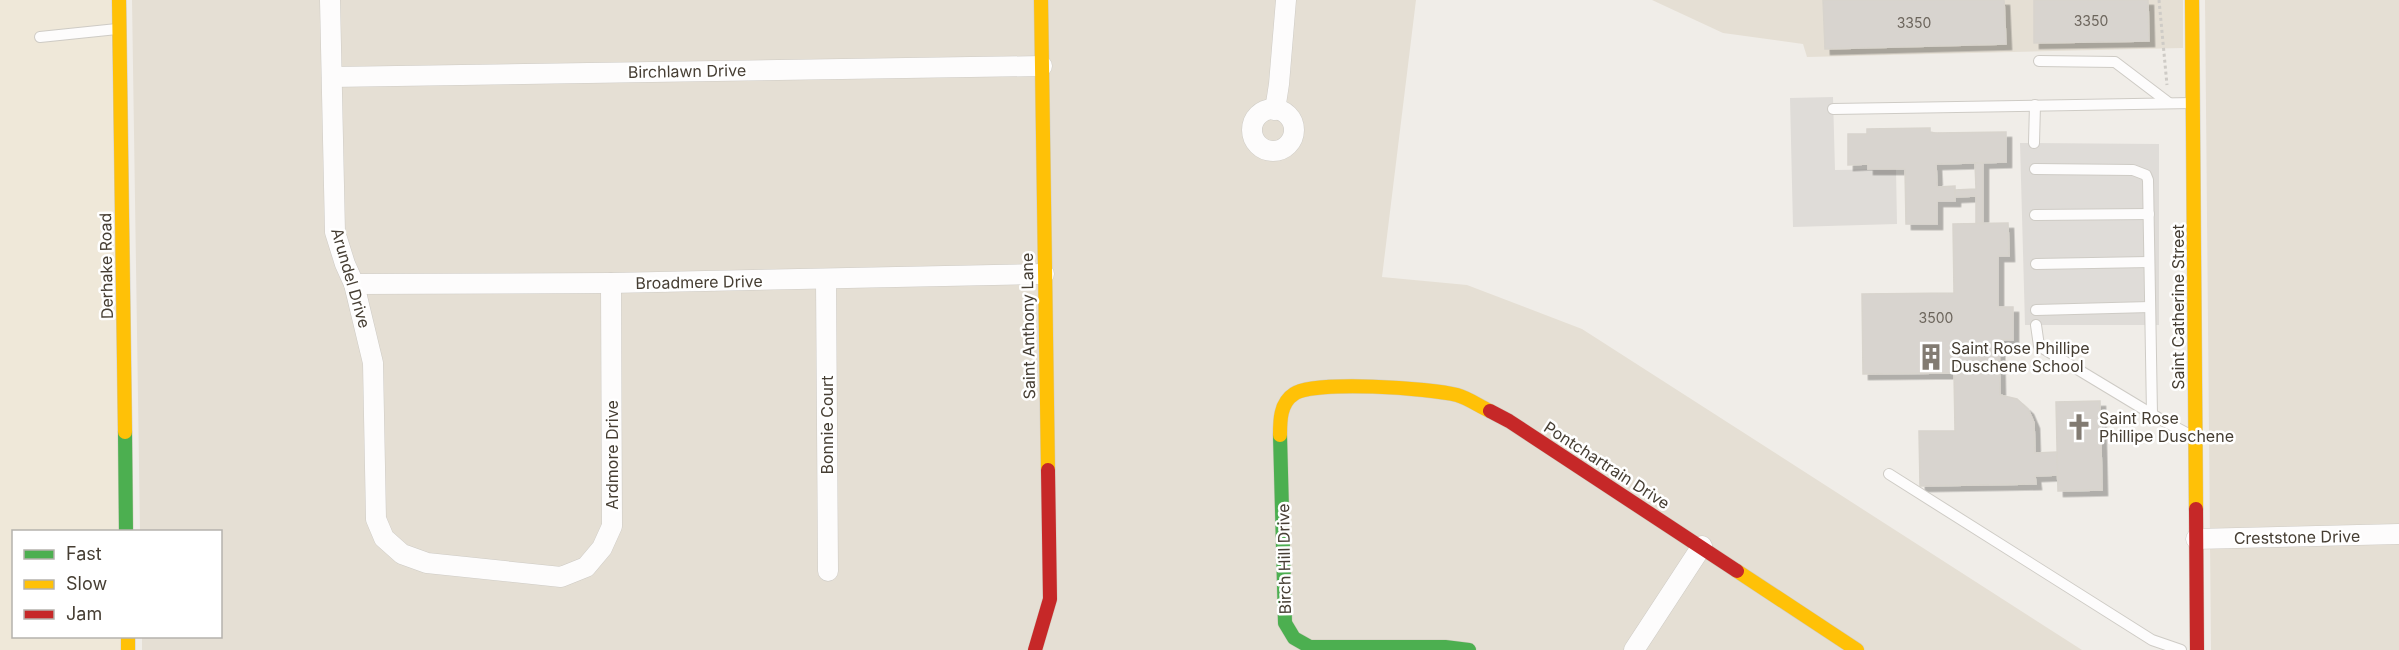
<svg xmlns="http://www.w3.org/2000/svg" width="2399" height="650" font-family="Inter,sans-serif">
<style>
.residential{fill:#e5dfd4}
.education{fill:#efe8d9}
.parking{fill:#dfdcd8}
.building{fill:#d8d4cf;stroke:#d8d4cd;stroke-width:1.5;filter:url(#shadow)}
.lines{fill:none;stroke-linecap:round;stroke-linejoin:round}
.lane-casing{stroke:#cecbc5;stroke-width:12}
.street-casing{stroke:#cecbc5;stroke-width:21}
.fast-casing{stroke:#d1ccbf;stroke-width:15}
.slow-casing{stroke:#d1ccbf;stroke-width:15}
.jam-casing{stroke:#d1ccbf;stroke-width:15}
.path{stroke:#cecbc6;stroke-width:3;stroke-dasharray:3 3;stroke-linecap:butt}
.lane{stroke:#fdfcfc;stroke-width:10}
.street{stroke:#fdfcfc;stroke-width:20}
.fast{stroke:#4caf50;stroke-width:14}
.slow{stroke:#ffc107;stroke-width:14}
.jam{stroke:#c62828;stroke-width:14}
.labels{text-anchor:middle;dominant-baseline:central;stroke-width:5;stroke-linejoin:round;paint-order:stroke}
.number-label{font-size:14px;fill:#6c655c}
.street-label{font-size:16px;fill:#463e33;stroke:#fff}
.poi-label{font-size:16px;fill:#463e33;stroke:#fff;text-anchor:start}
</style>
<defs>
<filter id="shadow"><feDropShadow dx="5.5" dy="5.5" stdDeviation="0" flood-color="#0004"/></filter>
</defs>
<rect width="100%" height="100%" fill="#f0ede8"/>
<g class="residential">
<polygon points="132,0 1416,0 1382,277 1467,285 1582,329 2082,650 142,650 142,637 220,636 220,532 140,531"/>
<polygon points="1652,0 2183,0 2183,48 1807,57 1803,44 1723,33"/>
<polygon points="2205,0 2399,0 2399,650 2211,650"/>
</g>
<polygon class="education" points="0,0 111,0 119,531 14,532 14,636 120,637 120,650 0,650"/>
<g class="parking">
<polygon points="1833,97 1835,170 1896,169 1897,224 1793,227 1790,98"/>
<polygon points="2020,143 2159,144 2159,325 2025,325"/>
</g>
<g class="building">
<polygon points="1823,0 2004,0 2006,44 1825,49"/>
<polygon points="2034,0 2148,0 2149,41 2034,43"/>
<polygon points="1930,128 1930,132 1935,133 2006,132 2006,162 1936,164 1937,187 1955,186 1955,201 1937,201 1937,224 1906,224 1905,169 1868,169 1868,164 1848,165 1848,134 1867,134 1867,129"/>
<polygon points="1975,163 1983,163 1983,223 1976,224 1976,196 1955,197 1955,190 1976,189"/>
<polygon points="2008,223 2009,256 1998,256 1998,307 2013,307 2013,340 1999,340 2000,395 2017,399 2028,409 2034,423 2035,453 2057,452 2058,475 2035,476 2036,484 1920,486 1919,431 1955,431 1954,373 1863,374 1862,294 1954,293 1953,224"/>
<polygon points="2100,401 2102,490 2058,491 2056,402"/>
</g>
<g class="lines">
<defs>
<g id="lane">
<polyline points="40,37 117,29"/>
<polyline points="2039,61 2115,62 2169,103"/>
<polyline points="1833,109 2192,103"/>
<polyline points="2034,143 2035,105"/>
<polyline points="2035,169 2133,170 2146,175 2148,180 2152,414"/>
<polyline points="2035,215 2149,214"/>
<polyline points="2036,264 2149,262"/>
<polyline points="2036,310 2150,307"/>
<polyline points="2036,325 2039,346 2160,419 2194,437"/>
<polyline points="1889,474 2152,640 2181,650"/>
</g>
<g id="street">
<polyline points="330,0 335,232 345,264 354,284 373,363 376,519 384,538 402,554 427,563 561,577 586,567 602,548 612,526 611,283"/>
<polyline points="332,77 1042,66"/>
<circle cx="1273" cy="130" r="21"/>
<polyline points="1275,110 1279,84 1286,0"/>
<polyline points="826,280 828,571"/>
<polyline points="354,284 611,283 1044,274"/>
<polyline points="2196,539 2399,534"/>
<polyline points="1634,650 1702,546"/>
</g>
<g id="fast">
<polyline points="125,432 126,532"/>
<polyline points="1280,435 1285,623 1294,638 1310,647 1445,647 1469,650"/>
</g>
<g id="slow">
<polyline points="119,0 125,432"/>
<polyline points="1041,0 1048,470"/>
<polyline points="2192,0 2196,509"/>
<path d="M 1280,435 C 1280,421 1280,403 1294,394 C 1313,380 1431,388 1457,395 C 1468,398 1479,406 1490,411"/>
<polyline points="1737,571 1857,650"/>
<polyline points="128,636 128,650"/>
</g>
<g id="jam">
<polyline points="1490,411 1509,421 1737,571"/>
<polyline points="2196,509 2197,650"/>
<polyline points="1035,650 1050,599 1048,470"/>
</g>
</defs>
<use href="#lane" class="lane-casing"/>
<use href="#street" class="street-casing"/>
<use href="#fast" class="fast-casing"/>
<use href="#slow" class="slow-casing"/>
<use href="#jam" class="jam-casing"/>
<polyline class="path" points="2159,0 2167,85"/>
<use href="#lane" class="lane"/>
<use href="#street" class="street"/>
<use href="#fast" class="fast"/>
<use href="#slow" class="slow"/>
<use href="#jam" class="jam"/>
</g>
<defs>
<symbol id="building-bare" viewBox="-9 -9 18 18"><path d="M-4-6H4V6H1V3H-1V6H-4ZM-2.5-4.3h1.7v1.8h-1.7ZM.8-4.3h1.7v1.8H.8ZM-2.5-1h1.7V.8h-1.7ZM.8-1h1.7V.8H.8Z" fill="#827b72" stroke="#fff" stroke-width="2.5" paint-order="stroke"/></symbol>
<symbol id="church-bare" viewBox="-9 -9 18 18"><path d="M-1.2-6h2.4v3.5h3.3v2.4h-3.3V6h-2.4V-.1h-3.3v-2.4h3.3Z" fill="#827b72" stroke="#fff" stroke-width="2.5" paint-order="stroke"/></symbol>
</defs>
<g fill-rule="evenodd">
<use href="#building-bare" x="1912" y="338" width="38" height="38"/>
<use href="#church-bare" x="2060" y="408" width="38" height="38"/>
</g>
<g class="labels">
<g class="number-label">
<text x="2091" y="20">3350</text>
<text x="1914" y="22">3350</text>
<text x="1936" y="317">3500</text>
</g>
<g class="street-label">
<text transform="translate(687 71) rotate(-1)">Birchlawn Drive</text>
<text transform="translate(106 266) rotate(-91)">Derhake Road</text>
<text transform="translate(351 278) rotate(74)">Arundel Drive</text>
<text transform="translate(699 282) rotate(-1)">Broadmere Drive</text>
<text transform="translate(2178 307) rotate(-90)">Saint Catherine Street</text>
<text transform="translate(1028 326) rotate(-91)">Saint Anthony Lane</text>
<text transform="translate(827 425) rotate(-90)">Bonnie Court</text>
<text transform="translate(612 455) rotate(-90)">Ardmore Drive</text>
<text transform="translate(1607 465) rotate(33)">Pontchartrain Drive</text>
<text transform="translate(2297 537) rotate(-1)">Creststone Drive</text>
<text transform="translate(1284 559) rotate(-91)">Birch Hill Drive</text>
</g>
<g class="poi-label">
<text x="1951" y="348">Saint Rose Phillipe<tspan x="1951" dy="18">Duschene School</tspan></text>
<text x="2099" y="418">Saint Rose<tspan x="2099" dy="18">Phillipe Duschene</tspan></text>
</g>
</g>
<rect x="12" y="530" width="210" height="108" fill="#ffffff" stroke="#b5b2ad" stroke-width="1.5"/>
<rect x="24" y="550" width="30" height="9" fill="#4caf50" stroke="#b5b2ad" stroke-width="1.5"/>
<text x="66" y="560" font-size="18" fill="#463e33">Fast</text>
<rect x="24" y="580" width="30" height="9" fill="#ffc107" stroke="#b5b2ad" stroke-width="1.5"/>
<text x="66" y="590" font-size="18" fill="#463e33">Slow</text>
<rect x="24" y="610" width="30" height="9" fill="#c62828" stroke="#b5b2ad" stroke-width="1.5"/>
<text x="66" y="620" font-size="18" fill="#463e33">Jam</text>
</svg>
